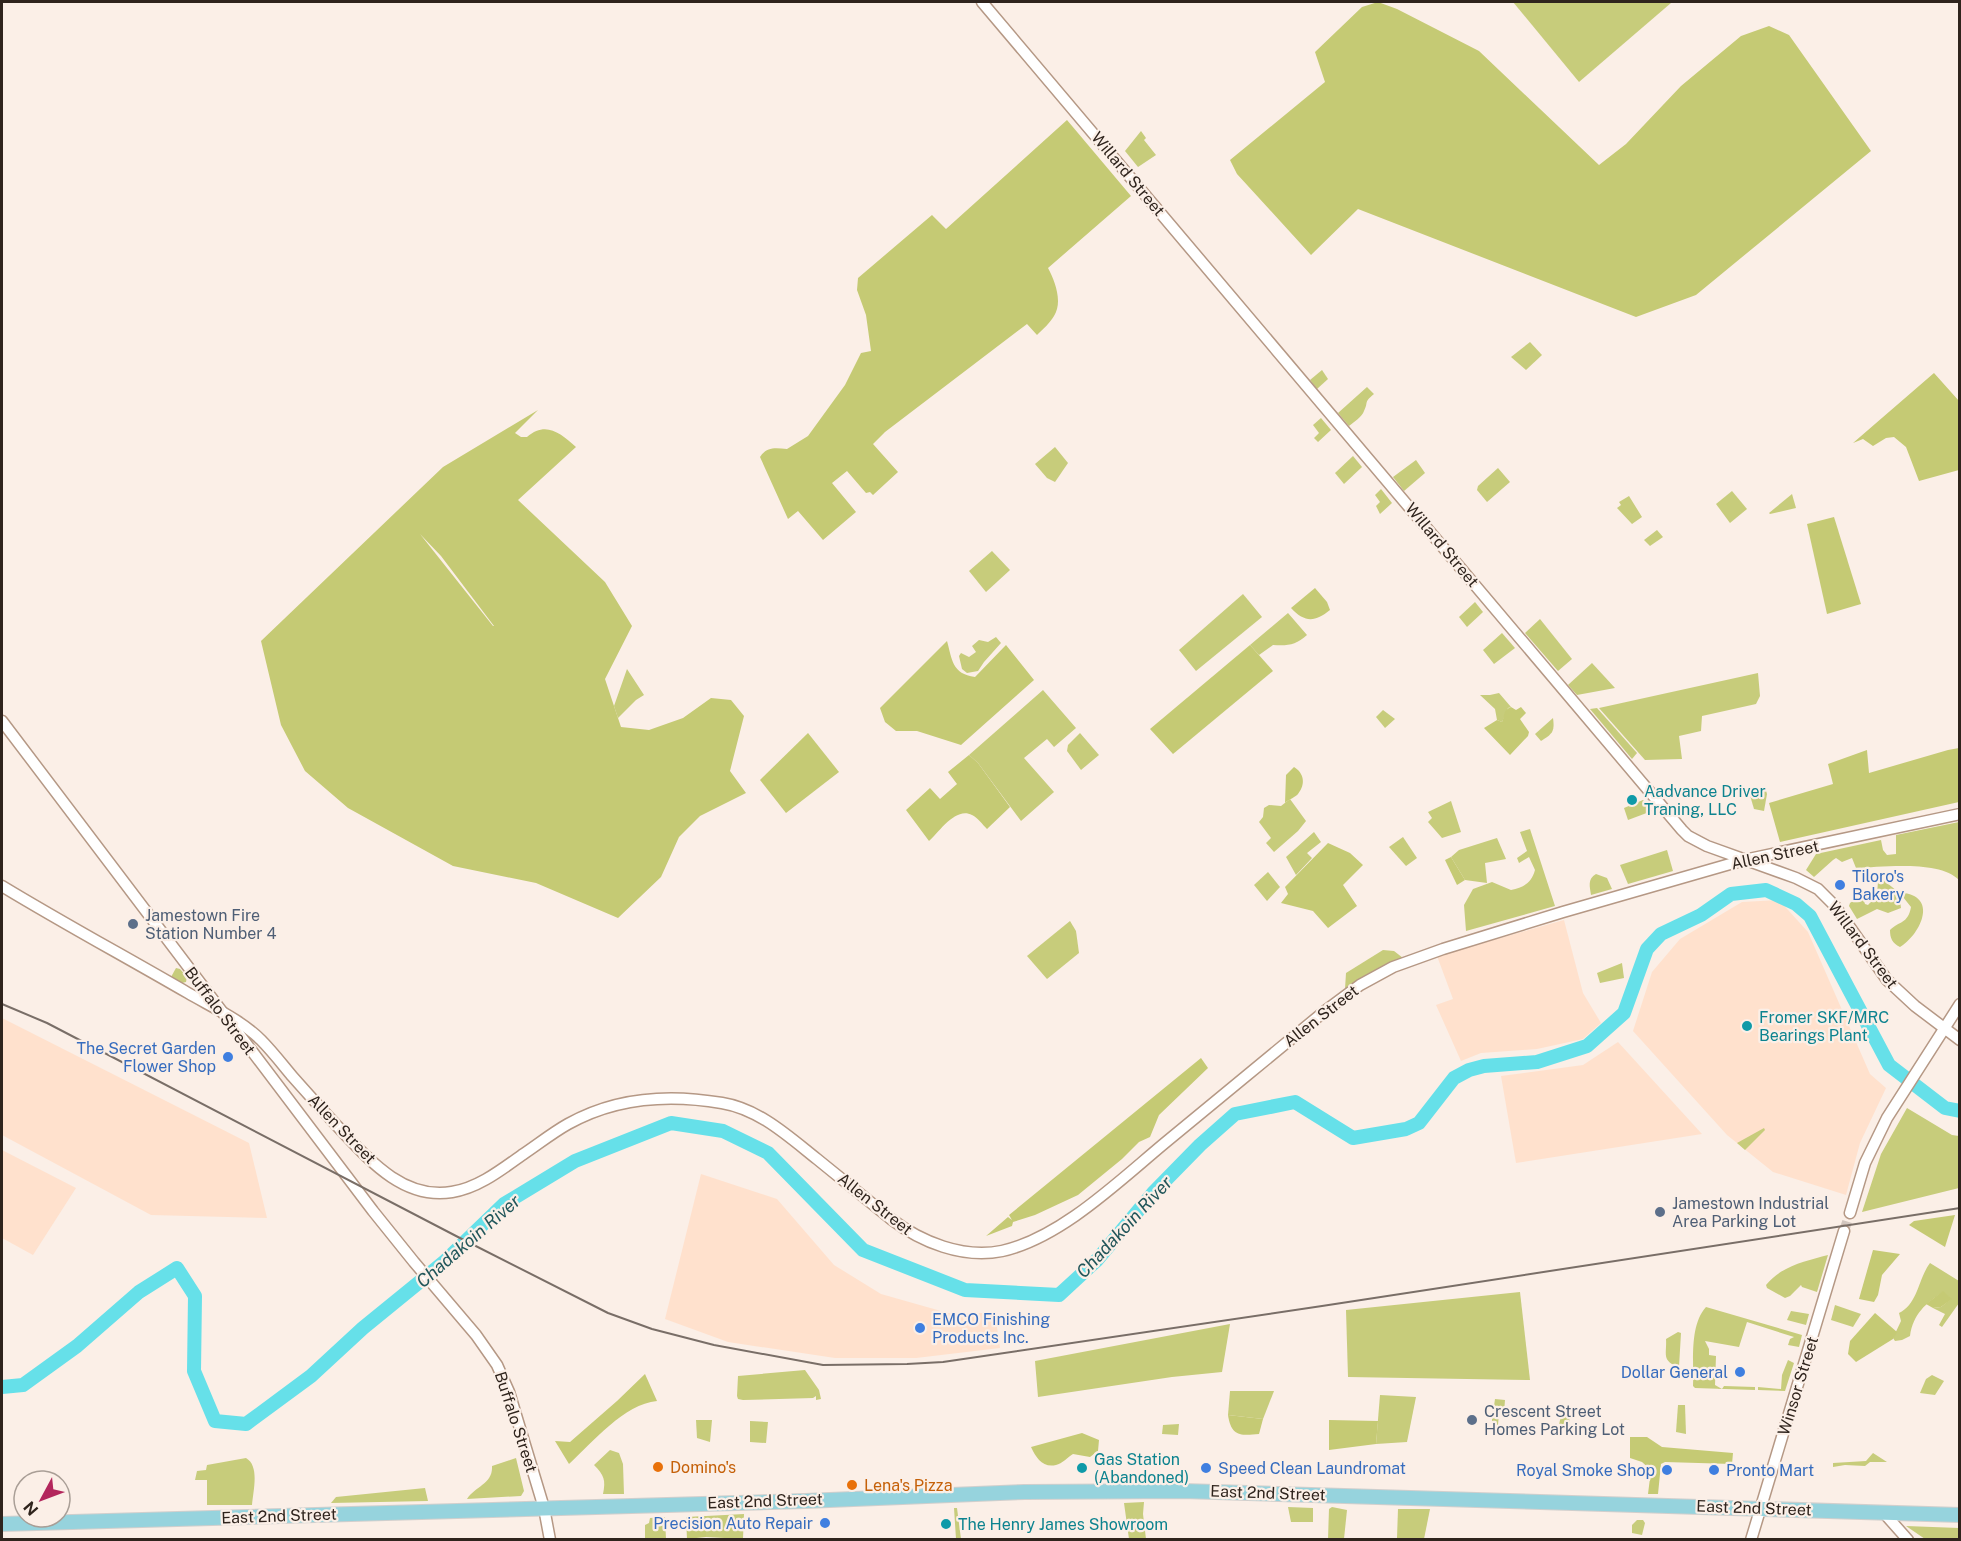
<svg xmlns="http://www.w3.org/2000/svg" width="1961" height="1541" font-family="'Public Sans',sans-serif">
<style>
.built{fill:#ffe1cd}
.green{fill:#c7cc7b}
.forest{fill:#c5ca74;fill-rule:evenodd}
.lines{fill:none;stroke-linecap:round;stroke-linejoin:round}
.river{stroke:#66e0e9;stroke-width:14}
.tertiary-tunnel{stroke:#d2c6bf;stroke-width:10;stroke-dasharray:10 5;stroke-linecap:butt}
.tertiary-casing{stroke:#b59885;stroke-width:13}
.primary-casing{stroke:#d1cfcd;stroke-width:16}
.tertiary{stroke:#fff;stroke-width:10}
.primary{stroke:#96d3dd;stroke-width:14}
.rail{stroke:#796e67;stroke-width:2}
.culture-dot{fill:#0f9aa8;stroke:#fbefe7;stroke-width:2}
.shop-dot{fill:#3f7fe0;stroke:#fbefe7;stroke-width:2}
.service-dot{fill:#5c6f8a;stroke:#fbefe7;stroke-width:2}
.food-dot{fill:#e8710a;stroke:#fbefe7;stroke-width:2}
.labels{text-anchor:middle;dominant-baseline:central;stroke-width:4.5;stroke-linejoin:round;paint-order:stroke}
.street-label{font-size:16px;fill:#2f241d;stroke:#fbefe7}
.culture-label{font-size:16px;fill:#0d838f;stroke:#fbefe7;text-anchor:start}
.shop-label{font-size:16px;fill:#366cbe;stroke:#fbefe7;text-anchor:start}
.service-label{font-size:16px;fill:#4e5e75;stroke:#fbefe7;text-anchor:start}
.food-label{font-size:16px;fill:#c56008;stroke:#fbefe7;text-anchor:start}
.water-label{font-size:18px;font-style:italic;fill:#21565a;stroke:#fbefe7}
</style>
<rect width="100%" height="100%" fill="#fbefe7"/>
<g class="built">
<polygon points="1779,900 1808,932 1870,1074 1886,1088 1860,1143 1846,1195 1773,1172 1727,1135 1633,1031 1652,972 1680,939 1742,902"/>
<polygon points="1564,920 1583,993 1601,1023 1583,1039 1537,1049 1481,1053 1461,1061 1436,1005 1453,999 1437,956"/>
<polygon points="2,1018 249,1143 267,1218 151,1215 2,1135"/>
<polygon points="1618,1042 1702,1134 1516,1163 1501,1076 1583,1065"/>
<polygon points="2,1150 76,1188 33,1255 2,1238"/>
<polygon points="701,1174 777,1199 834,1265 881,1294 948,1313 995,1313 1000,1348 916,1358 835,1358 728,1342 665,1319"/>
</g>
<g class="green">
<polygon points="1513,2 1670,2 1671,3 1579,82"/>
<polygon points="1141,131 1146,138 1144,140 1156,155 1138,167 1125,151"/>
<polygon points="1530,342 1542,355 1526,370 1511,357"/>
<polygon points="1322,370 1328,379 1317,389 1310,380"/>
<path d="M 1367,387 L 1374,394 C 1363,403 1369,401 1364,411 C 1362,417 1354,422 1349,426 L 1338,413 Z"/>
<polygon points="1321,418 1331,430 1318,442 1314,438 1319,433 1313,425"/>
<polygon points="1055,447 1068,463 1055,482 1047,478 1035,464"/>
<polygon points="1353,456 1362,467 1344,484 1335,473"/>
<polygon points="1416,460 1425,473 1404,491 1393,477"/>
<polygon points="1498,468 1510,482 1487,502 1477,490 1478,486"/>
<polygon points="1381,489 1392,503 1380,514 1376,506 1380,502 1375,495"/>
<polygon points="1732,491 1747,509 1730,523 1716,504"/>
<polygon points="1792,494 1796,508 1770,514 1769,513"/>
<polygon points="1629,496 1642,517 1632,524 1617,508 1621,505 1619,502"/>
<polygon points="1657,530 1663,537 1650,546 1644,540"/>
<polygon points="992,551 1010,570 986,592 969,571"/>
<polygon points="1243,594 1262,617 1196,671 1179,650"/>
<polygon points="1475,602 1483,612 1467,627 1459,617"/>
<path d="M 1288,613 L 1307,635 C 1296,645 1288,646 1273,645 L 1259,655 L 1250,645 Z"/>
<polygon points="1540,619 1572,659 1558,671 1525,633"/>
<polygon points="1502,633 1515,648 1494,664 1483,650"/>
<polygon points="996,637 1001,643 984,662 978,671 967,673 962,669 959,656 961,653 969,657 976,652 972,646 979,640 988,642"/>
<polygon points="1592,663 1615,688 1577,695 1568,685"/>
<polygon points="627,669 644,695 636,700 618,718 614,706"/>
<polygon points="1758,673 1760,696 1756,704 1702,716 1701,731 1679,736 1682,759 1645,760 1599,708"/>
<polygon points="1043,690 1076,728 1054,747 1047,739 1024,758 1054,792 1021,821 978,763 969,755"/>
<polygon points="1499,693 1511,707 1508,708 1502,722 1497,720 1495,709 1480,695 1490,695"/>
<polygon points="1597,708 1637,753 1632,759 1590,709"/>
<polygon points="1383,710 1395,719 1385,728 1376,717"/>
<path d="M 1553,718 C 1555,732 1552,734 1541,741 L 1535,734 Z"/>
<polygon points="1080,733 1099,755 1081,770 1067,751 1068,745"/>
<polygon points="1765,787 1767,794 1764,811 1754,809 1749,792"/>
<polygon points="1290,799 1306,821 1298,831 1274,852 1266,843 1271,838 1259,822 1263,817 1264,808 1269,805 1281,806"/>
<polygon points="1643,800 1652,811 1628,820 1624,808"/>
<polygon points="1451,801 1461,832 1442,838 1428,822 1432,818 1428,812"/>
<path d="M 1959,822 L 1959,880 C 1940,860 1882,867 1856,868 L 1852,858 L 1842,862 L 1836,858 L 1833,860 L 1814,877 L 1806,870 L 1816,854 L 1881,840 L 1883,850 L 1887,855 L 1896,854 L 1896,835 Z"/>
<path d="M 1530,829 L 1555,906 L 1466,931 L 1464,905 L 1473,889 L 1492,882 L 1511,890 C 1523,887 1531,884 1535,870 L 1529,857 L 1519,863 L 1517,858 L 1527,851 L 1520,832 Z"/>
<polygon points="1314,832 1321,842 1307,853 1312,858 1296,875 1286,857"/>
<polygon points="1403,837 1417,858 1406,866 1389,847"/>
<polygon points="1497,838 1506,859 1485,863 1487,883 1465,880 1451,857 1459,850"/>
<polygon points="1667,850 1673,871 1628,884 1620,865"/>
<polygon points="1268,872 1280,887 1267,901 1254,885"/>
<path d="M 1596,874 L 1607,878 L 1612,889 L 1591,895 C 1590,887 1587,879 1596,874 Z"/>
<path d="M 1882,879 L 1902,895 L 1904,893 C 1939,898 1919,936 1900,947 C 1892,943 1890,938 1890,930 C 1899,921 1908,924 1911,907 L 1903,897 L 1900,901 L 1901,908 L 1888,913 L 1877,909 L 1857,919 L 1849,906 L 1850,903 L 1862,895 L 1865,904 L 1868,905 L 1877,895 L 1878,881 Z"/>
<polygon points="1070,921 1076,931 1079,953 1047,979 1027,956"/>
<polygon points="1383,950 1394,951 1403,958 1347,990 1345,989 1346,973"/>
<polygon points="1622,963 1624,978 1600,983 1597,973"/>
<polygon points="176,968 180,969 187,977 186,982 182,983 171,977"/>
<polygon points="1907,1108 1952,1135 1959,1136 1959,1188 1862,1212 1881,1154"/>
<polygon points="1764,1128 1765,1130 1745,1150 1737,1143"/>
<path d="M 1828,1255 L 1817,1292 L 1802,1287 L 1801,1285 L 1790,1296 L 1785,1298 L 1767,1288 L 1766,1285 C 1781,1266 1806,1261 1828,1255 Z"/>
<path d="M 1930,1263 L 1959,1281 L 1959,1303 L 1942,1327 L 1939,1325 L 1945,1314 L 1933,1308 L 1941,1307 L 1951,1299 L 1943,1292 C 1926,1303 1913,1314 1910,1336 L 1902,1340 L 1895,1341 L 1893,1338 L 1901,1321 L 1899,1313 C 1918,1304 1918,1279 1930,1263 Z"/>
<polygon points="1520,1292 1530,1380 1348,1377 1346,1310"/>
<polygon points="1835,1305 1861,1314 1853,1327 1831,1320"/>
<path d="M 1706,1307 L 1802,1335 L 1799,1347 L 1788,1345 L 1790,1339 L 1794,1337 L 1747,1322 L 1739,1347 L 1705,1341 L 1709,1349 L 1709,1355 L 1716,1356 L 1715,1385 L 1722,1389 L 1724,1386 L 1755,1387 L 1755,1390 L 1695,1388 L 1693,1386 C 1694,1362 1689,1326 1706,1307 Z"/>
<polygon points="1791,1311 1809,1314 1806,1325 1787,1320"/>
<polygon points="1230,1324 1222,1372 1172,1377 1038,1397 1035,1361"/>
<path d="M 1678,1332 L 1681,1333 L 1679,1367 C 1661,1361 1667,1354 1666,1339 Z"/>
<polygon points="1788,1360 1794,1363 1785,1391 1758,1390 1758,1387 1781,1389 1782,1375"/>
<polygon points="805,1370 819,1390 821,1399 816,1400 816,1396 813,1398 743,1400 738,1399 737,1396 738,1376"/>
<polygon points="1932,1375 1944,1381 1935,1395 1920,1393 1926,1379"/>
<polygon points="1230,1391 1274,1391 1263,1419 1228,1415"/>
<polygon points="1380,1395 1416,1397 1407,1442 1376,1444"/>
<polygon points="1495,1399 1505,1400 1504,1413 1499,1413 1498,1425 1492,1428 1492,1409 1494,1406"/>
<polygon points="1678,1405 1685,1405 1686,1434 1676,1432"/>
<polygon points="1565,1407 1570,1408 1569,1429 1559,1425 1562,1410 1565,1410"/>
<polygon points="696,1420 712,1420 710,1442 697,1438"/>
<polygon points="750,1421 768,1422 766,1443 750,1442"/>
<polygon points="1179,1424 1178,1435 1162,1434 1163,1425"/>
<path d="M 610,1450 L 619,1453 L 623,1464 L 624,1494 L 603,1494 C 606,1480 604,1475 594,1465 Z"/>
<polygon points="1873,1453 1887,1462 1870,1462 1865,1466 1845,1465 1833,1467 1833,1463 1866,1461"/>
<path d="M 246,1458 C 260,1466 253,1491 252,1505 L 207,1505 L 207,1480 L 195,1480 L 197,1471 L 206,1470 L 207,1465 Z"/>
<path d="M 516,1458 L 524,1491 L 521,1496 L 467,1499 C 475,1486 493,1484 492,1466 Z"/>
<polygon points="425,1488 428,1501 331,1503 336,1497"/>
<polygon points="1144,1502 1143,1514 1146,1539 1129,1539 1124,1503"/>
<polygon points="1288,1507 1313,1508 1313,1522 1291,1522"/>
<polygon points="1332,1507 1347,1510 1344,1539 1328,1539 1329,1509"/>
<polygon points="954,1508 957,1508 961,1539 964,1539 956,1539"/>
<polygon points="1398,1509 1430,1509 1424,1539 1397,1538"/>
<polygon points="744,1514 743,1539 706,1537 706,1516"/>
<polygon points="665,1517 666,1539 645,1539 645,1525 649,1523 650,1518"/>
<polygon points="1637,1520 1643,1520 1645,1523 1642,1535 1632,1533 1632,1525"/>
<polygon points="1906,1526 1959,1528 1959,1539 1925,1539"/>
</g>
<g class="forest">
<polygon points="1378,2 1397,9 1479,51 1599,165 1626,144 1681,86 1741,36 1769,26 1789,35 1871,151 1696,295 1636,317 1358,209 1311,255 1237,174 1230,160 1325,82 1315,52 1362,7"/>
<path d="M 1067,120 L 1131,196 L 1048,268 C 1055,281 1063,302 1054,316 C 1050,323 1043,329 1037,335 L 1027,324 L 885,432 L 873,444 L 898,472 L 873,495 L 870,492 L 866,493 L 847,471 L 832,483 L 856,512 L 823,540 L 798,511 L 788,519 L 760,457 C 767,446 776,448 787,449 L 808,436 L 845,385 L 861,353 L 871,351 L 866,315 L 857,290 L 858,278 L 932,215 L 946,229 Z"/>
<polygon points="1934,373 1959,401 1959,470 1919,481 1906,447 1894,437 1886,438 1873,446 1863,439 1853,443"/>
<path d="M 538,410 L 515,433 L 521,437 L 527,437 C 546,421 560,433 576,447 L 518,500 L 605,582 L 632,626 L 605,679 L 621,727 L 649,730 L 683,718 L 711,698 L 731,700 L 744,716 L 730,771 L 746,793 L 700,816 L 679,837 L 661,877 L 618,918 L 536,883 L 453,866 L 348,808 L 305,771 L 281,725 L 261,641 L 443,467 ZM 420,534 L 441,556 L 494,626 L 493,626 Z"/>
<polygon points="1834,517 1861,604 1827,614 1807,524"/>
<path d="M 1315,588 L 1327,602 L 1330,610 C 1315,622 1305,623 1291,608 Z"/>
<path d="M 947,641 C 952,659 952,674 975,677 L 1006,645 L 1034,680 L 961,745 L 917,731 L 896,731 L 885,722 L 880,708 Z"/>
<polygon points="1250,645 1273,671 1173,754 1150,729"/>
<path d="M 1511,707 L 1516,710 L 1521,707 L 1526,713 L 1520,719 L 1529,732 L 1528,736 L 1510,755 L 1484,728 L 1497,720 L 1502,722 C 1505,715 1503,710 1511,707 Z"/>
<polygon points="808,733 839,772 786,813 760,780"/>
<polygon points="1959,748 1959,802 1780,842 1769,803 1833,784 1828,764 1867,750 1869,773 1948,750"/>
<path d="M 969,755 L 978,763 L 1010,807 L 987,829 C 983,825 977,817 972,815 C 956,806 939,832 929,841 L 906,810 L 930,788 L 940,799 L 957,784 L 948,772 Z"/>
<path d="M 1294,767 C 1304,773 1306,784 1298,794 C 1296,797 1289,799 1285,803 L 1286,775 Z"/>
<polygon points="1328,843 1350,853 1363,865 1343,885 1357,906 1328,928 1313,911 1281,903 1288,894 1285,887"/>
<polygon points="1451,857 1465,880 1457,885 1445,860"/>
<polygon points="1201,1058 1208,1068 1159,1115 1150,1137 1139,1142 1122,1159 1078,1195 1035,1215 1013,1222 1012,1226 986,1236 1008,1217 1012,1220 1009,1215"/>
<polygon points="1955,1215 1945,1247 1909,1225 1914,1221"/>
<polygon points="1873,1250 1900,1254 1882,1275 1878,1295 1874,1302 1859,1299"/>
<polygon points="1943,1291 1952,1299 1941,1307 1933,1308 1926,1304"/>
<polygon points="1875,1313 1897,1332 1893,1339 1856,1362 1848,1354 1850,1341"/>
<path d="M 645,1374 L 657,1401 C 624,1404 593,1442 569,1464 L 555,1441 L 570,1442 L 617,1401 Z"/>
<path d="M 1228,1415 L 1263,1419 L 1259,1434 C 1240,1436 1231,1436 1228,1415 Z"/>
<polygon points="1329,1420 1378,1421 1376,1444 1329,1450"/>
<path d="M 1082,1433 L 1099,1440 L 1098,1451 L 1090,1457 L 1073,1454 C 1068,1457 1062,1464 1056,1465 C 1043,1468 1036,1458 1031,1447 Z"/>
<polygon points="1630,1437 1647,1437 1662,1447 1733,1453 1732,1464 1665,1462 1661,1464 1658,1494 1648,1494 1651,1470 1642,1462 1630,1458"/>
<polygon points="706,1516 706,1537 687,1539 686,1517"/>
</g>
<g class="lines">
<polyline class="river" points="2,1387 23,1385 77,1346 139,1292 177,1268 195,1296 194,1371 215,1421 246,1424 311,1376 363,1328 444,1262 504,1204 575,1161 671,1123 723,1131 768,1153 863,1250 965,1290 1059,1295 1097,1260 1153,1193 1200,1145 1235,1114 1295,1102 1353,1138 1406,1129 1419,1123 1454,1078 1469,1070 1484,1066 1537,1062 1587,1046 1624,1013 1647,949 1661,934 1701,915 1731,894 1766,890 1796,904 1810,916 1889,1065 1945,1108 1960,1111"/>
<polyline class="tertiary-tunnel" points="1844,1231 1850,1213"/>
<defs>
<g id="tertiary">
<polyline points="982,2 1682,830 1688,836 1707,846 1796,878 1818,889 1835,906 1887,980 1915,1006 1960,1040"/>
<polyline points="2,721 373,1211 414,1262 476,1335 497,1365 509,1392 544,1508 550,1540"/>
<path d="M 2,886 C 63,923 126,957 188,993 C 212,1007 241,1020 261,1040 C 272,1051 282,1064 292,1076 C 308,1094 324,1112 340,1129 C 370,1161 404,1200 452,1192 C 478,1188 501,1170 522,1155 C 537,1145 552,1133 568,1124 C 616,1097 670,1094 722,1103 C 759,1109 788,1136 817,1159 C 842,1179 866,1199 891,1219 C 921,1242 963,1259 1002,1251 C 1061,1238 1120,1180 1166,1142 C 1219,1098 1272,1055 1325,1011 L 1360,985 L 1393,967 L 1443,949 L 1563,912 L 1744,860 L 1960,814"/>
<polyline points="1850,1213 1865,1163 1887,1118 1960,1004"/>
<polyline points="1884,1513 1908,1540"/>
<polyline points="1751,1540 1844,1231"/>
</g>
<polyline id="primary" points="2,1524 805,1501 1025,1492 1183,1491 1960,1515"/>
</defs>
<use href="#tertiary" class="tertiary-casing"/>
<use href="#primary" class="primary-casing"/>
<use href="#tertiary" class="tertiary"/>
<use href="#primary" class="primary"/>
<polyline class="rail" points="2,1004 47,1023 458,1237 608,1313 652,1329 714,1345 823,1365 907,1364 943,1362 1322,1306 1960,1208"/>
</g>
<g class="culture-dot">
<circle cx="1632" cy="800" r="6"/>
<circle cx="1747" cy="1026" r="6"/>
<circle cx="1082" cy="1468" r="6"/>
<circle cx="946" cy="1524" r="6"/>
</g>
<g class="shop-dot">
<circle cx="1840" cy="885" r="6"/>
<circle cx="228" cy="1057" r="6"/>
<circle cx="920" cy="1328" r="6"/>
<circle cx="1740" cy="1372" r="6"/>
<circle cx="1206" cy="1468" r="6"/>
<circle cx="1667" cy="1470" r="6"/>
<circle cx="1714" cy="1470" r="6"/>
<circle cx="825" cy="1523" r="6"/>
</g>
<g class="service-dot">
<circle cx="133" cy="924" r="6"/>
<circle cx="1660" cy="1212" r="6"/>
<circle cx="1472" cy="1420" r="6"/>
</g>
<g class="food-dot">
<circle cx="658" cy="1467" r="6"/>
<circle cx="852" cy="1485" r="6"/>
</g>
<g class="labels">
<g class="street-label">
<text transform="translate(1128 174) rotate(50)">Willard Street</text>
<text transform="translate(1442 545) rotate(50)">Willard Street</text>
<text transform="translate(1775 855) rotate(-12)">Allen Street</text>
<text transform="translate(1863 945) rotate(53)">Willard Street</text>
<text transform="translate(220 1011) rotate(53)">Buffalo Street</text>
<text transform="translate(1321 1016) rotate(-38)">Allen Street</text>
<text transform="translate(342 1129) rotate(46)">Allen Street</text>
<text transform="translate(875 1204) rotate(38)">Allen Street</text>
<text transform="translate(1798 1386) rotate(-73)">Winsor Street</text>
<text transform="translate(516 1422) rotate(72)">Buffalo Street</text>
<text transform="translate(1268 1493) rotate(2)">East 2nd Street</text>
<text transform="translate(765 1501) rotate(-2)">East 2nd Street</text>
<text transform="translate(1754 1508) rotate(2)">East 2nd Street</text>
<text transform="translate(279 1516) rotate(-2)">East 2nd Street</text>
</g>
<g class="culture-label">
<text x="1644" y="791">Aadvance Driver<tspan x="1644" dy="18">Traning, LLC</tspan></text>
<text x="1759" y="1017">Fromer SKF/MRC<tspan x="1759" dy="18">Bearings Plant</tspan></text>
<text x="1094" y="1459">Gas Station<tspan x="1094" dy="18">(Abandoned)</tspan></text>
<text x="958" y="1524">The Henry James Showroom</text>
</g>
<g class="shop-label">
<text x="1852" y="876">Tiloro's<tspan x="1852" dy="18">Bakery</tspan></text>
<text x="216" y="1048" text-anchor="end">The Secret Garden<tspan x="216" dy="18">Flower Shop</tspan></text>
<text x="932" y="1319">EMCO Finishing<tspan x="932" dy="18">Products Inc.</tspan></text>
<text x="1728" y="1372" text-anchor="end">Dollar General</text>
<text x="1218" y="1468">Speed Clean Laundromat</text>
<text x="1655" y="1470" text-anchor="end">Royal Smoke Shop</text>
<text x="1726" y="1470">Pronto Mart</text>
<text x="813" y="1523" text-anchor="end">Precision Auto Repair</text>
</g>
<g class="service-label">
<text x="145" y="915">Jamestown Fire<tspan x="145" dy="18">Station Number 4</tspan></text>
<text x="1672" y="1203">Jamestown Industrial<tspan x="1672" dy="18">Area Parking Lot</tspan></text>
<text x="1484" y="1411">Crescent Street<tspan x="1484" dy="18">Homes Parking Lot</tspan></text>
</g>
<g class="food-label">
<text x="670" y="1467">Domino's</text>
<text x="864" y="1485">Lena's Pizza</text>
</g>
<g class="water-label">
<text transform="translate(1124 1227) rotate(-47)">Chadakoin River</text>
<text transform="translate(468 1241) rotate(-41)">Chadakoin River</text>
</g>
</g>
<rect width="1961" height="1541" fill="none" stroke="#2f241d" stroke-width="6"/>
<g transform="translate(42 1499) rotate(229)"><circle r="28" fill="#fbefe7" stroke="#a99e96" stroke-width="1.5"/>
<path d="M0-4.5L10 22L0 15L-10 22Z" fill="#b3265c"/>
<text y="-9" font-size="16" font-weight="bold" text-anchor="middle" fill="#2f241d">N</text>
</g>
</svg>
